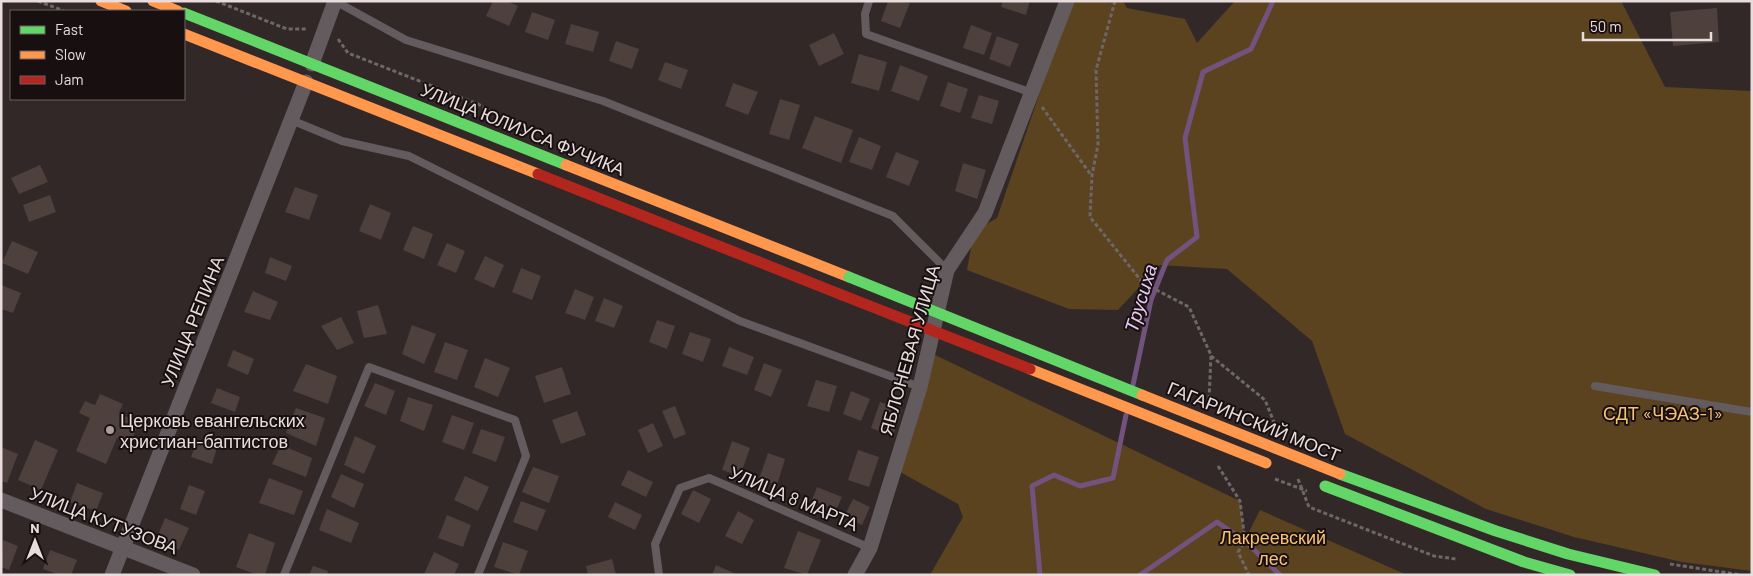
<svg xmlns="http://www.w3.org/2000/svg" width="1753" height="576" font-family="Barlow,sans-serif">
<style>
.green{fill:#5b431f}
.lines{fill:none;stroke-linecap:round;stroke-linejoin:round}
.stream{stroke:#71537e;stroke-width:5}
.building{fill:#4e403c}
.path{stroke:#6e6769;stroke-width:3;stroke-dasharray:4 2.5;stroke-linecap:butt}
.lane{stroke:#635b5e;stroke-width:8}
.street{stroke:#635b5e;stroke-width:15}
.fast{stroke:#63d668;stroke-width:11}
.slow{stroke:#ff974d;stroke-width:11}
.jam{stroke:#b3261e;stroke-width:11}
.path-bridge{stroke:#6e6769;stroke-width:3;stroke-dasharray:4 2.5;stroke-linecap:butt}
.fast-bridge{stroke:#63d668;stroke-width:11}
.slow-bridge{stroke:#ff974d;stroke-width:11}
.jam-bridge{stroke:#b3261e;stroke-width:11}
.poi-dot{fill:#a99d9d;stroke:#180f10;stroke-width:2}
.labels{text-anchor:middle;dominant-baseline:central;stroke-width:4;stroke-linejoin:round;paint-order:stroke}
.street-label{font-size:18px;fill:#e9dcdc;stroke:#180f10}
.park-label{font-size:18px;fill:#f8c275;stroke:#180f10}
.poi-label{font-size:18px;fill:#e9dcdc;stroke:#180f10;text-anchor:start}
.water-label{font-size:19px;font-style:italic;fill:#e7caf7;stroke:#180f10}
</style>
<rect width="100%" height="100%" fill="#322828"/>
<g class="green">
<polygon points="1071,1 1123,1 1127,8 1185,19 1197,43 1235,1 1621,1 1665,87 1752,91 1752,571 1682,562 1574,537 1486,509 1345,434 1312,341 1227,269 1160,265 1118,310 1069,309 967,270 974,231 997,218"/>
<polygon points="931,353 1240,501 1245,540 1260,510 1407,575 930,575 963,517 958,504 900,472"/>
</g>
<g class="lines">
<g class="stream">
<polyline points="1133,385 1151,300 1167,260 1197,237 1185,138 1203,72 1251,49 1273,1"/>
<polyline points="1040,575 1032,486 1054,475 1080,486 1113,478 1126,415"/>
<polyline points="1140,575 1217,522 1245,541 1280,575"/>
</g>
</g>
<g class="building">
<polygon points="493,1 507,1 518,6 509,26 486,16"/>
<polygon points="888,1 910,3 900,28 881,21"/>
<polygon points="1003,1 1030,1 1026,15 1001,7"/>
<polygon points="1717,8 1719,42 1673,46 1670,12"/>
<polygon points="532,12 555,20 548,40 525,32"/>
<polygon points="571,24 599,32 593,52 565,44"/>
<polygon points="971,25 992,33 984,55 963,48"/>
<polygon points="834,33 844,54 819,66 809,45"/>
<polygon points="997,36 1019,44 1010,67 989,59"/>
<polygon points="616,41 639,49 632,69 609,61"/>
<polygon points="859,54 887,62 879,91 851,83"/>
<polygon points="665,62 688,70 681,89 658,80"/>
<polygon points="900,65 928,76 919,101 891,91"/>
<polygon points="948,82 968,89 960,113 940,106"/>
<polygon points="733,83 758,92 748,115 725,106"/>
<polygon points="979,95 999,101 992,124 971,118"/>
<polygon points="780,99 800,105 789,140 769,134"/>
<polygon points="815,116 853,130 841,163 802,148"/>
<polygon points="859,137 881,146 872,170 849,162"/>
<polygon points="896,152 919,161 909,186 886,177"/>
<polygon points="963,163 986,170 977,199 955,191"/>
<polygon points="40,165 48,182 19,194 11,178"/>
<polygon points="295,187 318,195 309,220 285,212"/>
<polygon points="50,195 56,212 29,222 23,205"/>
<polygon points="370,204 391,213 381,240 359,231"/>
<polygon points="413,226 433,234 424,259 403,250"/>
<polygon points="12,241 38,252 28,274 2,263"/>
<polygon points="447,243 465,251 456,273 437,265"/>
<polygon points="485,256 504,265 494,288 474,279"/>
<polygon points="270,257 292,266 286,281 265,273"/>
<polygon points="521,268 541,276 532,300 512,292"/>
<polygon points="1,285 21,293 13,313 1,309"/>
<polygon points="575,289 594,297 585,320 565,313"/>
<polygon points="253,291 278,302 270,320 244,312"/>
<polygon points="604,298 623,306 614,328 595,321"/>
<polygon points="378,305 387,334 364,338 357,311"/>
<polygon points="341,317 354,343 337,350 321,326"/>
<polygon points="657,320 675,326 667,349 649,342"/>
<polygon points="412,325 436,334 424,364 402,354"/>
<polygon points="690,332 711,339 703,362 682,354"/>
<polygon points="445,342 468,350 457,380 434,372"/>
<polygon points="729,347 754,357 747,375 722,366"/>
<polygon points="233,350 254,359 248,375 227,366"/>
<polygon points="485,358 510,368 498,397 474,387"/>
<polygon points="764,363 782,370 771,397 754,390"/>
<polygon points="306,364 337,376 328,404 293,391"/>
<polygon points="562,367 571,394 544,403 535,376"/>
<polygon points="816,380 837,386 829,412 807,406"/>
<polygon points="375,383 395,391 386,415 364,406"/>
<polygon points="217,388 240,397 235,412 211,403"/>
<polygon points="851,391 870,399 861,421 843,414"/>
<polygon points="100,394 123,404 119,413 139,422 130,444 117,438 106,464 76,451 90,418 79,413 85,401 95,405"/>
<polygon points="408,397 433,405 424,431 400,421"/>
<polygon points="880,402 902,410 893,436 871,428"/>
<polygon points="675,406 686,434 674,439 662,411"/>
<polygon points="296,408 325,418 316,446 286,433"/>
<polygon points="577,411 586,435 561,444 552,420"/>
<polygon points="452,415 474,423 464,450 442,442"/>
<polygon points="653,423 663,446 648,453 638,430"/>
<polygon points="481,429 505,437 496,462 472,453"/>
<polygon points="355,436 376,446 364,474 344,465"/>
<polygon points="35,440 58,450 41,490 18,480"/>
<polygon points="197,441 217,448 212,464 191,457"/>
<polygon points="732,441 750,448 740,476 722,470"/>
<polygon points="281,445 312,458 306,477 272,464"/>
<polygon points="1,447 18,454 7,483 1,481"/>
<polygon points="858,450 879,457 869,487 848,480"/>
<polygon points="768,453 785,459 777,485 759,479"/>
<polygon points="533,467 559,476 549,503 522,492"/>
<polygon points="628,470 653,482 646,497 621,485"/>
<polygon points="341,474 364,484 354,508 331,497"/>
<polygon points="465,476 489,487 478,511 454,500"/>
<polygon points="269,478 303,491 294,515 259,503"/>
<polygon points="77,483 103,493 96,511 70,502"/>
<polygon points="189,485 205,491 196,515 180,509"/>
<polygon points="817,487 842,497 836,510 812,500"/>
<polygon points="693,490 711,499 699,523 681,514"/>
<polygon points="853,499 870,507 862,525 844,517"/>
<polygon points="521,501 546,510 537,531 513,522"/>
<polygon points="615,502 642,515 635,530 608,517"/>
<polygon points="327,509 359,523 351,543 319,530"/>
<polygon points="738,511 754,520 742,544 725,536"/>
<polygon points="447,515 471,525 463,547 438,538"/>
<polygon points="165,518 189,528 179,550 156,540"/>
<polygon points="798,531 821,540 807,575 784,568"/>
<polygon points="249,533 275,543 265,575 257,575 236,567"/>
<polygon points="3,540 18,546 9,570 1,567"/>
<polygon points="503,542 528,551 519,575 494,567"/>
<polygon points="50,550 77,560 71,575 59,575 43,569"/>
<polygon points="434,552 459,564 454,575 424,574"/>
<polygon points="612,559 616,575 588,575 586,566"/>
<polygon points="716,565 738,575 712,575"/>
<polygon points="313,566 328,571 327,575 309,575"/>
</g>
<g class="lines">
<g class="path">
<polyline points="38,1 64,11"/>
<polyline points="216,1 287,29 307,29"/>
<polyline points="1115,1 1096,70 1098,145 1092,175 1090,217 1143,283 1189,307 1211,355 1209,400"/>
<polyline points="338,39 348,53 478,104 490,111"/>
<polyline points="1042,107 1091,175"/>
<polyline points="1211,356 1265,400 1276,427"/>
<polyline points="1218,466 1240,501 1245,541 1238,552 1249,575"/>
<polyline points="1298,479 1309,507 1434,556 1456,559"/>
</g>
<g class="lane">
<polyline points="335,1 406,40 603,101 893,216 947,270"/>
<polyline points="869,1 865,14 866,34 1032,93"/>
<polyline points="291,120 342,141 409,156 740,321 920,387"/>
<polyline points="1595,386 1752,412"/>
<polyline points="284,575 369,367 515,420 526,456 478,575"/>
<polyline points="659,575 655,544 680,488 709,478 870,548"/>
</g>
<g class="street">
<polyline points="312,64 335,1"/>
<polyline points="1,500 193,575"/>
<polyline points="112,575 306,82"/>
<polyline points="855,575 870,548 920,387 947,270 985,213 1067,1"/>
</g>
<polyline class="fast" points="184,13 566,165"/>
<g class="slow">
<polyline points="101,1 126,11"/>
<polyline points="153,1 178,11"/>
<polyline points="184,34 538,174"/>
<polyline points="566,165 849,277"/>
</g>
<polyline class="jam" points="538,174 842,295"/>
<g class="path-bridge">
<polyline points="1275,479 1307,491"/>
<polyline points="1670,564 1741,575"/>
</g>
<g class="fast-bridge">
<polyline points="849,277 1142,395"/>
<polyline points="1340,474 1496,531 1568,554 1655,575"/>
<polyline points="1325,486 1524,562 1570,575"/>
</g>
<g class="slow-bridge">
<polyline points="1030,369 1266,463"/>
<polyline points="1142,395 1340,474"/>
</g>
<polyline class="jam-bridge" points="842,295 1030,369"/>
</g>
<circle class="poi-dot" cx="110" cy="430" r="5"/>
<g class="labels">
<g class="street-label">
<text transform="translate(523 129) rotate(22)">УЛИЦА ЮЛИУСА ФУЧИКА</text>
<text transform="translate(192 321) rotate(-68)">УЛИЦА РЕПИНА</text>
<text transform="translate(909 350) rotate(-74)">ЯБЛОНЕВАЯ УЛИЦА</text>
<text transform="translate(1254 421) rotate(22)">ГАГАРИНСКИЙ МОСТ</text>
<text transform="translate(794 498) rotate(23)">УЛИЦА 8 МАРТА</text>
<text transform="translate(104 520) rotate(21)">УЛИЦА КУТУЗОВА</text>
</g>
<g class="park-label">
<text x="1663" y="413">СДТ «ЧЭАЗ-1»</text>
<text x="1273" y="537">Лакреевский<tspan x="1273" dy="21">лес</tspan></text>
</g>
<g class="poi-label">
<text x="120" y="420">Церковь евангельских<tspan x="120" dy="21">христиан-баптистов</tspan></text>
</g>
<g class="water-label">
<text transform="translate(1140 298) rotate(-73)">Трусиха</text>
</g>
</g>
<rect width="1753" height="576" fill="none" stroke="#e9dcdc" stroke-width="5"/>
<rect x="10" y="10" width="175" height="90" fill="#180f10" stroke="#6c6162"/>
<rect x="20" y="26" width="25" height="8" fill="#63d668" stroke="#6c6162"/>
<text x="55" y="35" font-size="15" fill="#e9dcdc">Fast</text>
<rect x="20" y="51" width="25" height="8" fill="#ff974d" stroke="#6c6162"/>
<text x="55" y="60" font-size="15" fill="#e9dcdc">Slow</text>
<rect x="20" y="76" width="25" height="8" fill="#b3261e" stroke="#6c6162"/>
<text x="55" y="85" font-size="15" fill="#e9dcdc">Jam</text>
<g transform="translate(35 541)" stroke="#180f10" stroke-width="4" paint-order="stroke">
<path d="M0-4L9 19L0 12L-9 19Z" fill="#e9dcdc"/>
<text y="-8" font-size="14" font-weight="bold" text-anchor="middle" fill="#e9dcdc">N</text>
</g>
<path d="M1583 32v8h128v-8" fill="none" stroke="#e9dcdc" stroke-width="2.5"/>
<text x="1590" y="32" font-size="15" fill="#e9dcdc" stroke="#180f10" stroke-width="4" paint-order="stroke">50 m</text>
</svg>
